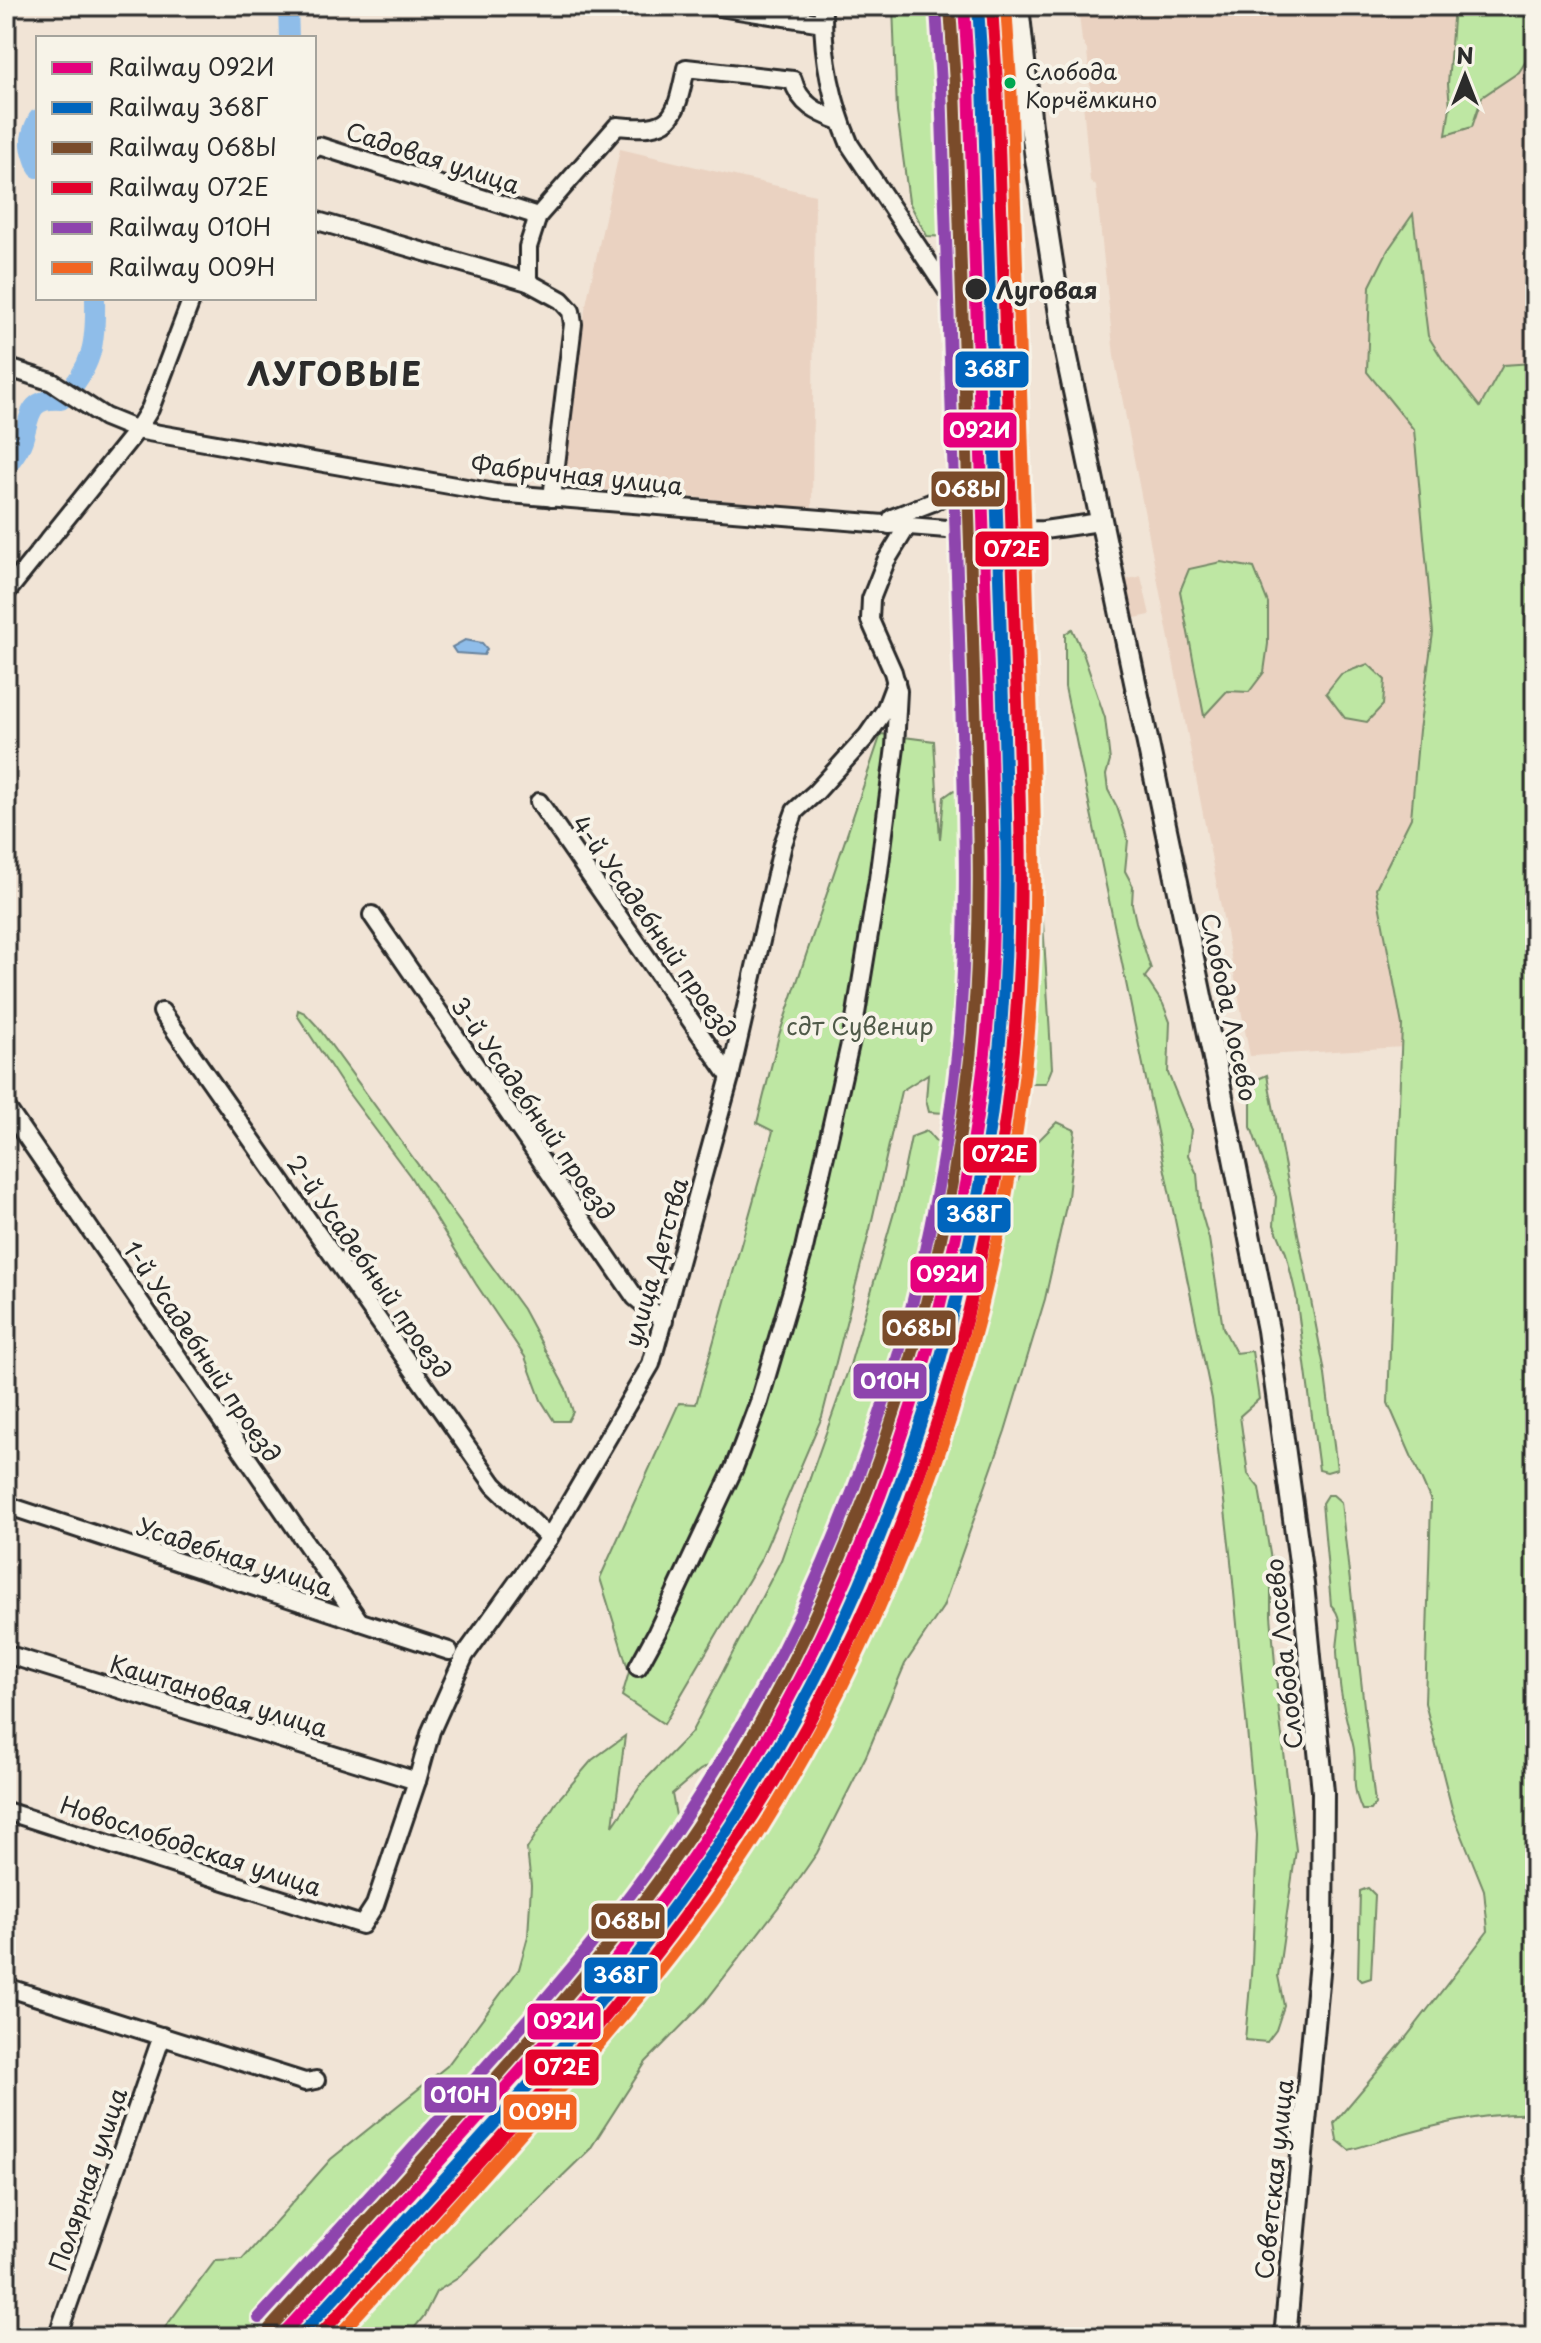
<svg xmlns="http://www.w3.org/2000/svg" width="1541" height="2343" font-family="'Playpen Sans',sans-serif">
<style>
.built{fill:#ead2c1}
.green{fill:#bee7a3;stroke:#748967;stroke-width:2}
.water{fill:#8fbde9;stroke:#67839d;stroke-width:2}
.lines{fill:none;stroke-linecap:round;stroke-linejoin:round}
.river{stroke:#8fbde9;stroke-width:20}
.minor-casing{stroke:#2b2b2b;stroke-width:22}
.major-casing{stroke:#2b2b2b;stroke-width:26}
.minor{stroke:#f7f3e8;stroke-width:16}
.major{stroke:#f7f3e8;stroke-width:20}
.rail-1-casing{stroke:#f7f3e8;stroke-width:18}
.rail-2-casing{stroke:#f7f3e8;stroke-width:18}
.rail-3-casing{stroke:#f7f3e8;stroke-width:18}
.rail-4-casing{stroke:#f7f3e8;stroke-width:18}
.rail-5-casing{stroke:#f7f3e8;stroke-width:18}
.rail-6-casing{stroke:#f7f3e8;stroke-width:18}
.rail-1{stroke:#e5007d;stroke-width:12}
.rail-2{stroke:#0065bd;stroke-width:12}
.rail-3{stroke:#7a4b2a;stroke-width:12}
.rail-4{stroke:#e4002b;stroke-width:12}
.rail-5{stroke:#8e44ad;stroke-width:12}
.rail-6{stroke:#f26522;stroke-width:12}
.bus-dot{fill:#00a651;stroke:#f7f3e8;stroke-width:3}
.stop-dot{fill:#2b2b2b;stroke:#f7f3e8;stroke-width:3}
.labels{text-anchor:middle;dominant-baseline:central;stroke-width:8;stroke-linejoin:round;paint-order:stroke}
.bus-label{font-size:22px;fill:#2b2b2b;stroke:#f7f3e8;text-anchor:start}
.street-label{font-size:24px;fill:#2b2b2b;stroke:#f7f3e8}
.stop-label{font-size:24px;font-weight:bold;fill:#2b2b2b;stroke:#f7f3e8;text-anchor:start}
.park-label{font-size:24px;fill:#505a49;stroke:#f7f3e8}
.district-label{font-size:32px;font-weight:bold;letter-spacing:2px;fill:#2b2b2b;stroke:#f7f3e8}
.line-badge{stroke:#f7f3e8;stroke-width:3}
.badge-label{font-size:22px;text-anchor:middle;font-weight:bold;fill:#fff}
</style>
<rect width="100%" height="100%" fill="#f1e4d6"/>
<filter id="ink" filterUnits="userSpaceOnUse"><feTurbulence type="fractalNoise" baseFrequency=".0125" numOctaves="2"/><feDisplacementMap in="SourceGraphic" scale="16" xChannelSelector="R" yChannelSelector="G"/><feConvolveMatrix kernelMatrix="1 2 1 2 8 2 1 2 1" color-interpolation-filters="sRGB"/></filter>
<g filter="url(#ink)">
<g class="built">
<polygon points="1078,6 1535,6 1535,350 1525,1040 1250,1056 1114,356 1096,186 1090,181 1083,103 1091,96 1087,50 1082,41"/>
<polygon points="620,149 815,195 812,508 564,486 585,309"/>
<polygon points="1141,576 1150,615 1130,619 1121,581"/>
</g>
<g class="green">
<polygon points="893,6 935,6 950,237 927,236 909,202 897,112"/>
<polygon points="1454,6 1535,6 1535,47 1519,72 1482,97 1472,127 1446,135 1450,107 1448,84"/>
<path d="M 1413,214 L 1428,336 L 1443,360 L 1480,407 L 1503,365 L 1533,363 L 1535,367 L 1535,2114 C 1473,2111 1409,2133 1349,2150 L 1337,2140 L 1334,2123 L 1404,2040 L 1488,1931 L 1484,1890 L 1453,1813 L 1425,1703 L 1431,1501 L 1388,1403 L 1402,1025 L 1376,888 L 1411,818 L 1419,730 L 1433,633 L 1414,430 L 1367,372 L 1370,286 L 1388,250 Z"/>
<polygon points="1221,562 1254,568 1268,603 1268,644 1264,672 1249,692 1227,691 1204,716 1180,591 1189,569"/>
<polygon points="1072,629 1083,653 1105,718 1110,761 1106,775 1108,790 1117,807 1128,840 1125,871 1133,886 1132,904 1136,922 1151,969 1145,977 1163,1004 1170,1022 1168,1073 1191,1130 1188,1155 1197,1174 1200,1208 1209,1239 1223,1328 1236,1353 1252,1351 1259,1399 1240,1416 1248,1474 1259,1488 1271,1560 1271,1615 1279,1712 1296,1850 1278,1976 1284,2006 1276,2030 1267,2042 1245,2040 1252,1963 1257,1835 1231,1561 1212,1399 1065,687 1065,634"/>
<polygon points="1368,664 1385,680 1383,705 1367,722 1345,718 1326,693 1341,674"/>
<path d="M 881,734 L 934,741 L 940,840 L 944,797 L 954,790 L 961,795 C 968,823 966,852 966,881 C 965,958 961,1038 945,1113 L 929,1112 L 926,1100 L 928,1074 L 901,1091 L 870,1229 L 822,1417 L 761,1559 L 664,1724 L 622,1696 L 629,1672 L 600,1578 L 679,1403 L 696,1404 L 773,1131 L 757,1123 L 779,1035 Z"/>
<polygon points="1032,890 1042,905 1052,1068 1046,1083 1030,1083 1020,1075 1025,979 1022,934 1025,892"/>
<polygon points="298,1010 305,1013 317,1026 523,1309 566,1389 573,1412 568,1421 554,1421 541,1400 525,1357 476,1284 410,1176 346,1090 297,1015"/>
<polygon points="1267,1075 1324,1367 1337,1469 1327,1472 1319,1470 1296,1295 1286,1253 1274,1225 1276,1197 1251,1127 1251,1082"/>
<polygon points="1057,1122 1075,1130 1068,1197 1045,1299 1005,1431 943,1607 905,1664 866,1756 817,1853 787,1896 705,2002 646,2062 590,2149 458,2278 436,2292 424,2316 407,2337 336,2337 502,2158 660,1965 784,1791 932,1485 1015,1185 1037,1142"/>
<polygon points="927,1131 939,1145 936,1164 947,1185 924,1255 899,1391 832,1551 773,1683 725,1757 700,1770 672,1794 677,1821 651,1864 566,1970 558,1998 539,2030 457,2115 254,2337 158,2337 215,2261 242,2260 331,2159 447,2066 519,1969 528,1936 531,1885 527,1849 557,1801 592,1760 625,1736 613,1826 644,1781 691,1733 781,1560 850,1365 899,1195 911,1137"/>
<path d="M 1327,1495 L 1333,1495 L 1341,1502 L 1375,1804 L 1371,1810 L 1362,1810 C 1350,1783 1357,1776 1354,1750 C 1353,1742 1350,1734 1348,1726 C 1342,1702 1338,1676 1337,1652 C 1337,1634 1345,1619 1331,1605 L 1322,1503 Z"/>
<polygon points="1368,1888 1375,1895 1371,1978 1362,1981 1358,1977 1360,1891"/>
</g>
<polygon class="water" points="465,640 482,643 487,649 484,655 456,653 452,647"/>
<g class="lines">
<g class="river">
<polyline points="288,6 289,38"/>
<path d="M 38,119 C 27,140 30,148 38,168"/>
<path d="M 6,467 C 12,459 20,450 23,440 C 31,414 28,398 61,400 C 93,367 96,344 95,298"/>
</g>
<defs>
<g id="minor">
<polyline points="712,6 823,23"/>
<path d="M 823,6 C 822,55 831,100 850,145 L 950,295 L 957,368 L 958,478 L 947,493 L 933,502 L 892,518 L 889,525"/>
<polyline points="314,149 319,146 538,216"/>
<polyline points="314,220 528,282"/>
<polyline points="6,367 52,382 105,417 137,430 495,493 984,532 1044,530 1100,522"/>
<path d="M 552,498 L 573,324 L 571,311 L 561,300 L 528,282 L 528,247 L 538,216 L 617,126 C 674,132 675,119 686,68 L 793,80 C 799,104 818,113 840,121"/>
<polyline points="6,593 137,430 150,409 192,298"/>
<polyline points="539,802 730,1077"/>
<polyline points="372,915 635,1297 664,1321"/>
<polyline points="162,1012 494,1485 549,1538"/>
<polyline points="6,1107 360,1622"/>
<polyline points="6,1505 449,1651"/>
<polyline points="6,1654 417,1781"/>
<polyline points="638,1667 657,1632 734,1468 759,1402 803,1253 854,1026 878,879 895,747 898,691 893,672 870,620 871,599 886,561 908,525"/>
<polyline points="6,1811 362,1925 375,1905 417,1781 431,1731 465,1655 549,1538 651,1364 730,1077 783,844 795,811 816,792 867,736 885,710 896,681"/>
<polyline points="6,1987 305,2082 316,2080"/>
<polyline points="57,2337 162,2036"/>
</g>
<polyline id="major" points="1018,6 1031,126 1066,353 1219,1082 1268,1330 1303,1584 1323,1792 1322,1940 1285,2337"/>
</defs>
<use href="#minor" class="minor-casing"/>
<use href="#major" class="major-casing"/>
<use href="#minor" class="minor"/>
<use href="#major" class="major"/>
<defs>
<path id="rail-1" d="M 280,2337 C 350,2261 419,2184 488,2107 C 571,2015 653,1921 720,1816 C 865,1590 954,1329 984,1062 C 1000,922 992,781 987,641 C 981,455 975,269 969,83 L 964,6"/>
<path id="rail-2" d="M 299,2337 C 446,2175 611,2009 730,1826 C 878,1598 969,1331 998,1061 C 1013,921 1005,780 1001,640 C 995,454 989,268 983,83 L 978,6"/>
<path id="rail-3" d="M 270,2328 C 339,2251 408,2175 477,2099 C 559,2007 641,1913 708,1809 C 852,1585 941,1324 970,1059 C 985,919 977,779 973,639 C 967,454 961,269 955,84 L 950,7"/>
<path id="rail-4" d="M 318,2337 C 464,2176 621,2018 740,1836 C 892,1606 985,1333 1012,1060 C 1027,920 1019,779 1015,639 C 1009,453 1003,268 997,82 L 992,6"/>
<path id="rail-5" d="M 259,2318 C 328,2242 397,2167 465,2090 C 547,1999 629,1906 695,1802 C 840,1579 929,1319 957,1055 C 971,916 963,776 959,637 C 953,453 947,269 941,84 L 936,8"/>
<path id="rail-6" d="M 337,2337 C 406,2261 476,2185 544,2107 C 620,2021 696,1933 758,1835 C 904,1603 993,1343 1025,1071 C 1042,927 1034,782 1029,638 C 1023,453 1017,267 1011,82 L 1006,6"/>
</defs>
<use href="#rail-1" class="rail-1-casing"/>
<use href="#rail-2" class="rail-2-casing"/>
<use href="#rail-3" class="rail-3-casing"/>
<use href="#rail-4" class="rail-4-casing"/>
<use href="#rail-5" class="rail-5-casing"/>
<use href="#rail-6" class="rail-6-casing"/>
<use href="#rail-1" class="rail-1"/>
<use href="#rail-2" class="rail-2"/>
<use href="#rail-3" class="rail-3"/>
<use href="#rail-4" class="rail-4"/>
<use href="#rail-5" class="rail-5"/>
<use href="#rail-6" class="rail-6"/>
</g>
</g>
<circle class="bus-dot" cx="1010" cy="83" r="7"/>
<circle class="stop-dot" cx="976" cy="289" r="12"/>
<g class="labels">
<g class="bus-label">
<text x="1025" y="70">Слобода<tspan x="1025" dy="28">Корчёмкино</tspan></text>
</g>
<g class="street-label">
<text transform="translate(433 157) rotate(18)">Садовая улица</text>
<text transform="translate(577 474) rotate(6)">Фабричная улица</text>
<text transform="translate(655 926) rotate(55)">4-й Усадебный проезд</text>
<text transform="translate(1230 1007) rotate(78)">Слобода Лосево</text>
<text transform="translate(534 1108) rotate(55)">3-й Усадебный проезд</text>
<text transform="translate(655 1262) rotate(-74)">улица Детства</text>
<text transform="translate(370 1266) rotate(55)">2-й Усадебный проезд</text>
<text transform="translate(203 1351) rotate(56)">1-й Усадебный проезд</text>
<text transform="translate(235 1556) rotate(18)">Усадебная улица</text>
<text transform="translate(1283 1654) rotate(-96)">Слобода Лосево</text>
<text transform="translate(219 1695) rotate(17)">Каштановая улица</text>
<text transform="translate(191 1845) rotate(18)">Новослободская улица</text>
<text transform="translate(87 2179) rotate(-71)">Полярная улица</text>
<text transform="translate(1273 2179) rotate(-84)">Советская улица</text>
</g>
<g class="stop-label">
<text x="996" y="289">Луговая</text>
</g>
<g class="park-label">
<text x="860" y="1025">сдт Сувенир</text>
</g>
<g class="district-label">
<text x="335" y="373">ЛУГОВЫЕ</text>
</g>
</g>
<g class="line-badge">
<rect x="954" y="350" width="76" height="39" rx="8" fill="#0065bd"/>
<rect x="942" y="411" width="76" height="38" rx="8" fill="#e5007d"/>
<rect x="930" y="470" width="76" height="38" rx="8" fill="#7a4b2a"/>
<rect x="974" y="530" width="76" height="38" rx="8" fill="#e4002b"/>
<rect x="962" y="1136" width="76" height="38" rx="8" fill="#e4002b"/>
<rect x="936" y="1196" width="76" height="38" rx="8" fill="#0065bd"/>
<rect x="909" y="1255" width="76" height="39" rx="8" fill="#e5007d"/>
<rect x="881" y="1309" width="76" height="38" rx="8" fill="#7a4b2a"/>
<rect x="852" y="1362" width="76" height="38" rx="8" fill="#8e44ad"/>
<rect x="590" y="1902" width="76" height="38" rx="8" fill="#7a4b2a"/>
<rect x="583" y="1956" width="76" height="39" rx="8" fill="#0065bd"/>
<rect x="526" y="2002" width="76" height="39" rx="8" fill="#e5007d"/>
<rect x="524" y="2048" width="76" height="39" rx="8" fill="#e4002b"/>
<rect x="423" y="2076" width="75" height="38" rx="8" fill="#8e44ad"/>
<rect x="502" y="2093" width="76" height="38" rx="8" fill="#f26522"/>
</g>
<g class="badge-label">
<text x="992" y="377">368Г</text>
<text x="980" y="438">092И</text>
<text x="968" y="497">068Ы</text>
<text x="1012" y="557">072Е</text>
<text x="1000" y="1162">072Е</text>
<text x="974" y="1222">368Г</text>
<text x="947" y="1282">092И</text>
<text x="919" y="1336">068Ы</text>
<text x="890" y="1389">010Н</text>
<text x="628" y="1929">068Ы</text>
<text x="621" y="1983">368Г</text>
<text x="564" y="2029">092И</text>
<text x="562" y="2075">072Е</text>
<text x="460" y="2103">010Н</text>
<text x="540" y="2120">009Н</text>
</g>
<rect width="1541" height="2343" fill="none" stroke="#f7f3e8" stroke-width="32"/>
<rect x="16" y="16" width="1509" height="2311" fill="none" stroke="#2b2b2b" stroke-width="3" filter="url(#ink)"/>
<rect x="36" y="36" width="280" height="264" fill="#f7f3e8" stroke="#a5a39c" stroke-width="2"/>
<rect x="52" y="62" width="40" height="12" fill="#e5007d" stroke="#a5a39c" stroke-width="2"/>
<text x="108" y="76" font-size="24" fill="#2b2b2b">Railway 092И</text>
<rect x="52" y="102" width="40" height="12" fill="#0065bd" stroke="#a5a39c" stroke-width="2"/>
<text x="108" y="116" font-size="24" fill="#2b2b2b">Railway 368Г</text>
<rect x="52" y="142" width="40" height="12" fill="#7a4b2a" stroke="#a5a39c" stroke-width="2"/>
<text x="108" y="156" font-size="24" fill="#2b2b2b">Railway 068Ы</text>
<rect x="52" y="182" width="40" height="12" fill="#e4002b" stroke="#a5a39c" stroke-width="2"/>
<text x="108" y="196" font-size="24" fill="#2b2b2b">Railway 072Е</text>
<rect x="52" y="222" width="40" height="12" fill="#8e44ad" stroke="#a5a39c" stroke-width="2"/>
<text x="108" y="236" font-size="24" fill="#2b2b2b">Railway 010Н</text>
<rect x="52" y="262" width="40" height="12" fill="#f26522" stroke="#a5a39c" stroke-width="2"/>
<text x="108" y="276" font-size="24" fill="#2b2b2b">Railway 009Н</text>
<g transform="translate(1465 76)" stroke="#f7f3e8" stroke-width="6" paint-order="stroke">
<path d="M0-6L14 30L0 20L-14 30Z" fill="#2b2b2b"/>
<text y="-12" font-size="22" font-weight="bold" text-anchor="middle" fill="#2b2b2b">N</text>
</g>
</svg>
